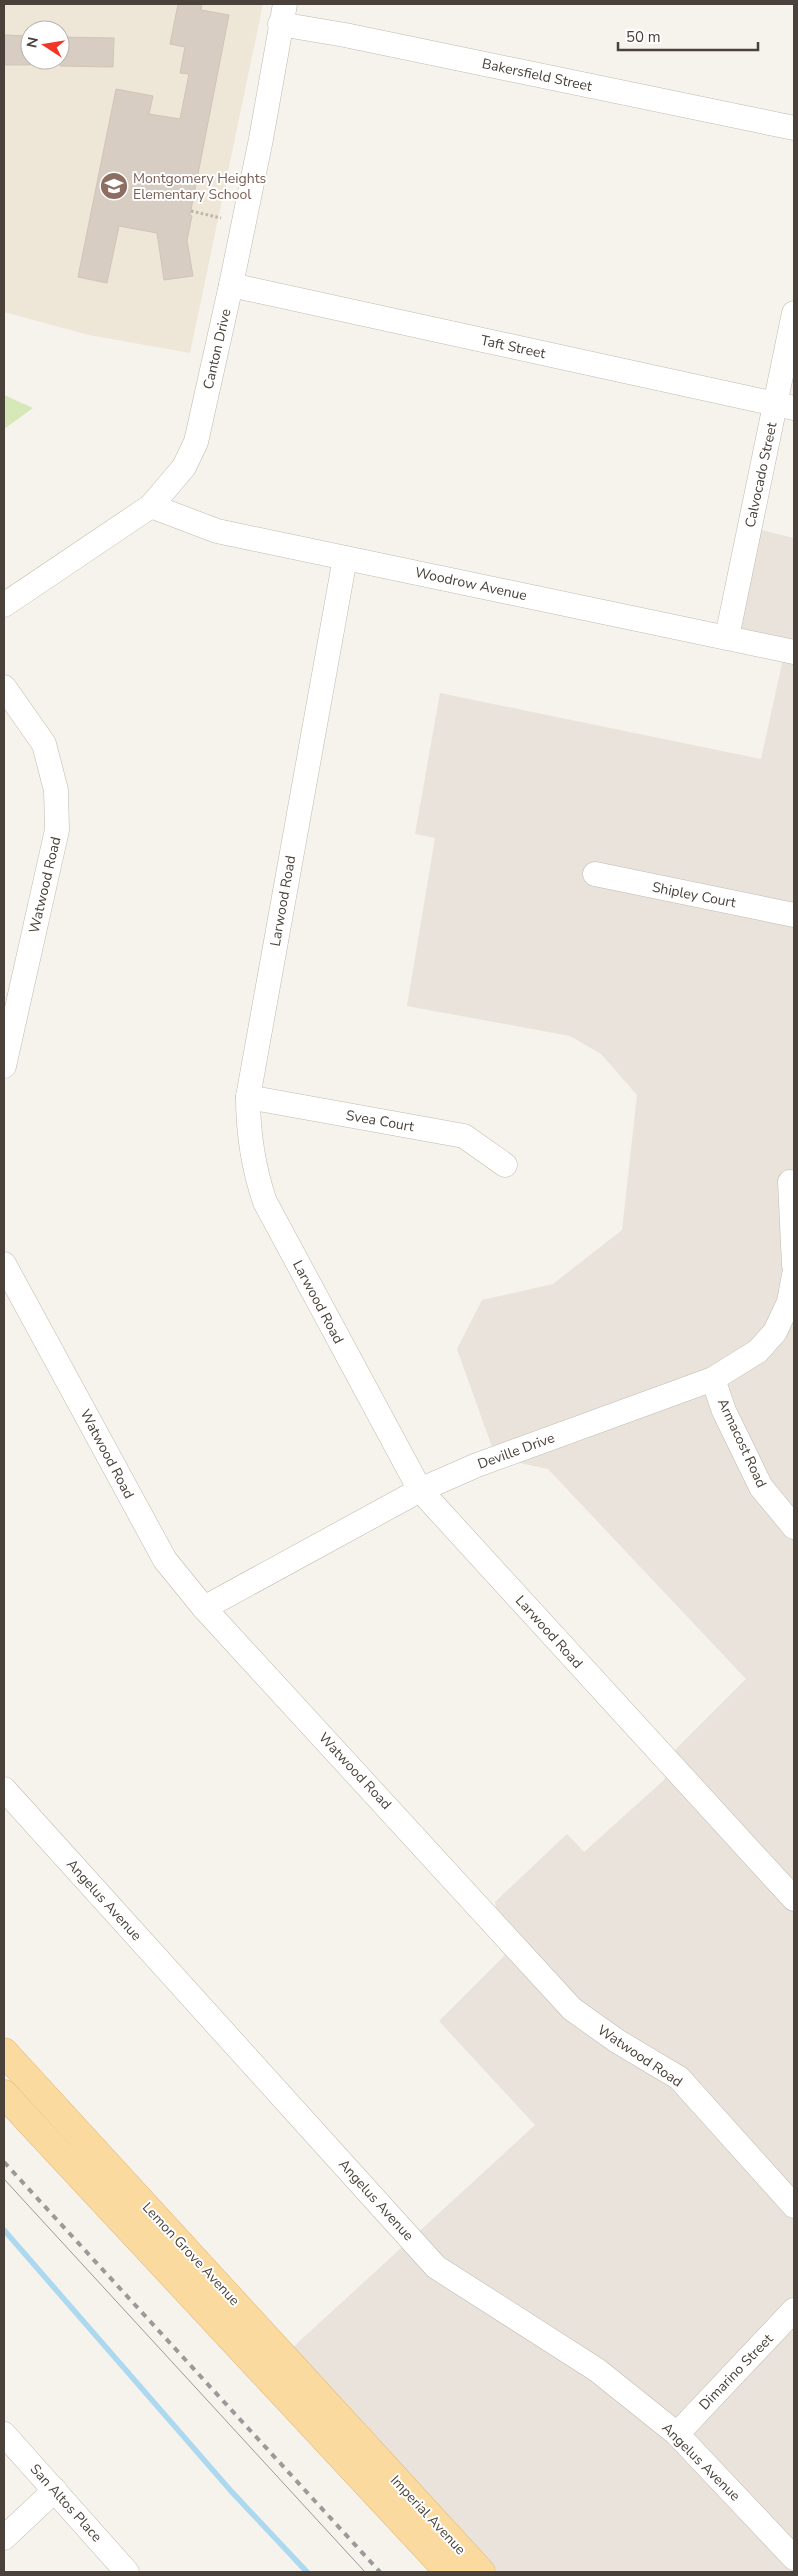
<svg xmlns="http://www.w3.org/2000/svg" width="798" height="2576" font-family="'Nunito Sans',sans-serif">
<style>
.residential{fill:#e9e3db}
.education{fill:#eee6d7;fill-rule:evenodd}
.green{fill:#d6e8b7}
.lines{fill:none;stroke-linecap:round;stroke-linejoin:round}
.stream{stroke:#acd9ef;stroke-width:5.5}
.building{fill:#d7cdc2;stroke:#d2c4b5}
.minor-casing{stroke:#c1b9af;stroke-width:25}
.major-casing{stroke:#e1b66f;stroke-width:29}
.path{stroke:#c2b4a0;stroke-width:3;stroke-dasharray:2.5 2.5;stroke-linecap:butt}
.minor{stroke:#fff;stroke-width:24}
.major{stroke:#fbdaa0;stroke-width:28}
.tram{stroke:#9a9a9a;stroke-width:1}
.rail{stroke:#9a9a9a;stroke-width:4;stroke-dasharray:6 6;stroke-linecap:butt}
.labels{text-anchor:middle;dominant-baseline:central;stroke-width:4;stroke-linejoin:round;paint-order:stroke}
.street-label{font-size:14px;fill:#4a423a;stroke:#fff}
.education-label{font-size:14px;fill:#785e54;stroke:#fff;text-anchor:start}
</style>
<rect width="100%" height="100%" fill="#f6f2ec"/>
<polygon class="residential" points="757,529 794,538 794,2572 497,2572 291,2349 535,2125 439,2021 505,1955 495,1902 567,1834 584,1852 664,1780 676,1749 746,1679 548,1469 496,1458 457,1349 482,1300 553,1284 622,1230 637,1095 601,1054 570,1036 407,1006 435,838 415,834 440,693 761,759 785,650 732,638"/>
<path class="education" d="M 4,4 L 263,4 L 190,353 L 89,335 L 4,312 ZM 30,30 L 60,30 L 60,60 L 30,60 Z"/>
<polygon class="green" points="4,395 33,408 4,429"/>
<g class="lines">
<polyline class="stream" points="4,2230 231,2491 307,2572"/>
</g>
<g class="building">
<polygon points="178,4 202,4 201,10 229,15 190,215 192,216 187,240 193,276 164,280 157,233 119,226 107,283 78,277 116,89 153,96 149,114 180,119 189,74 180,73 185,47 170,44"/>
<polygon points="4,35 30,36 30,65 4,65"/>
<polygon points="60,37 114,38 113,67 60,66"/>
</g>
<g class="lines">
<defs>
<g id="minor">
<polyline points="280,24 345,35 794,128"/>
<polyline points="231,285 794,408"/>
<polyline points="151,506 217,531 794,652"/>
<path d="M 345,558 L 248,1097 C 248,1134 253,1167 265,1202 L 420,1490 L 794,1899"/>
<polyline points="4,605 151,506 184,467 196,442 231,285 261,139 285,4"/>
<polyline points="727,637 794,313"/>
<polyline points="4,687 44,744 56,790 57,830 4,1066"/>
<polyline points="595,874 794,915"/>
<polyline points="248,1097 464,1136 505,1165"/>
<polyline points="790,1182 794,1265"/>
<polyline points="4,1264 165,1560 204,1608 572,2009 617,2041 679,2078 794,2206"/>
<polyline points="713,1379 724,1411 761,1487 794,1527"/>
<polyline points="204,1608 420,1490 477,1465 713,1379 758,1351 775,1332 789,1302 794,1275"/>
<polyline points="4,1789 436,2267 597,2370 677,2434 794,2558"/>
<polyline points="4,2434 127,2572"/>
<polyline points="677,2434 794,2310"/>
<polyline points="4,2538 55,2490"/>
</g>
<g id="major">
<polyline points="4,2052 481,2572"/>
<polyline points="4,2094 449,2572"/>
</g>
</defs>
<use href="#minor" class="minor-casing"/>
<use href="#major" class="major-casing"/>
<polyline class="path" points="191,211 221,218"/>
<use href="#minor" class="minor"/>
<use href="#major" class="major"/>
<polyline class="tram" points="4,2179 365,2572"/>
<polyline class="rail" points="4,2162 380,2572"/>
</g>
<defs>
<symbol id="school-disc" viewBox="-11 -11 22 22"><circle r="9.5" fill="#8d6e63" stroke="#fff"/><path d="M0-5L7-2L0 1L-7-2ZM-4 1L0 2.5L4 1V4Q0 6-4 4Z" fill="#fff"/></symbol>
</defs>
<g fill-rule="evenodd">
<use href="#school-disc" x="98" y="170" width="32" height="32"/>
</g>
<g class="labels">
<g class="street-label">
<text transform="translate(537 75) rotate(12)">Bakersfield Street</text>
<text transform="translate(513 347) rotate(12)">Taft Street</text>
<text transform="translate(217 349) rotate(-77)">Canton Drive</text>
<text transform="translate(761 475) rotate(-78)">Calvocado Street</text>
<text transform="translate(471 584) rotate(12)">Woodrow Avenue</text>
<text transform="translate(45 885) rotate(-77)">Watwood Road</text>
<text transform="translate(694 895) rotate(11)">Shipley Court</text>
<text transform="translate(283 901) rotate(-80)">Larwood Road</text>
<text transform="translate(380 1121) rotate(10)">Svea Court</text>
<text transform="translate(318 1302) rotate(62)">Larwood Road</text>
<text transform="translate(742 1443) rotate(65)">Armacost Road</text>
<text transform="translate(516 1451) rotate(-20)">Deville Drive</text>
<text transform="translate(107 1454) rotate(62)">Watwood Road</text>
<text transform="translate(549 1632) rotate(48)">Larwood Road</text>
<text transform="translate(355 1771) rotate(47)">Watwood Road</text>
<text transform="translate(104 1900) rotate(48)">Angelus Avenue</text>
<text transform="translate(640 2056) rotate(34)">Watwood Road</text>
<text transform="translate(376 2200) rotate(48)">Angelus Avenue</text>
<text transform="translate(191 2254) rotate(47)">Lemon Grove Avenue</text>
<text transform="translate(736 2372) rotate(-46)">Dimarino Street</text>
<text transform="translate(701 2462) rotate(45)">Angelus Avenue</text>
<text transform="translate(66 2503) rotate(48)">San Altos Place</text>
<text transform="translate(428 2515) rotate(47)">Imperial Avenue</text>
</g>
<g class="education-label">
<text x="133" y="178">Montgomery Heights<tspan x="133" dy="16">Elementary School</tspan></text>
</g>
</g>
<rect width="798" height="2576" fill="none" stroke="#4a423a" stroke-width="10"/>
<g transform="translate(45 45) rotate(282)"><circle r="24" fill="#ffffff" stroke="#b7b3b0"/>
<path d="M0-4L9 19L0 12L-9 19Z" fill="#f33526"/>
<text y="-8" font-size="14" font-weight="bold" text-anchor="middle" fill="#4a423a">N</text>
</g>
<path d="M618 42v8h140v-8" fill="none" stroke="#4a423a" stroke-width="2.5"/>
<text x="626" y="42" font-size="15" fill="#4a423a" stroke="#ffffff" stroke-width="4" paint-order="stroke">50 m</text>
</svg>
